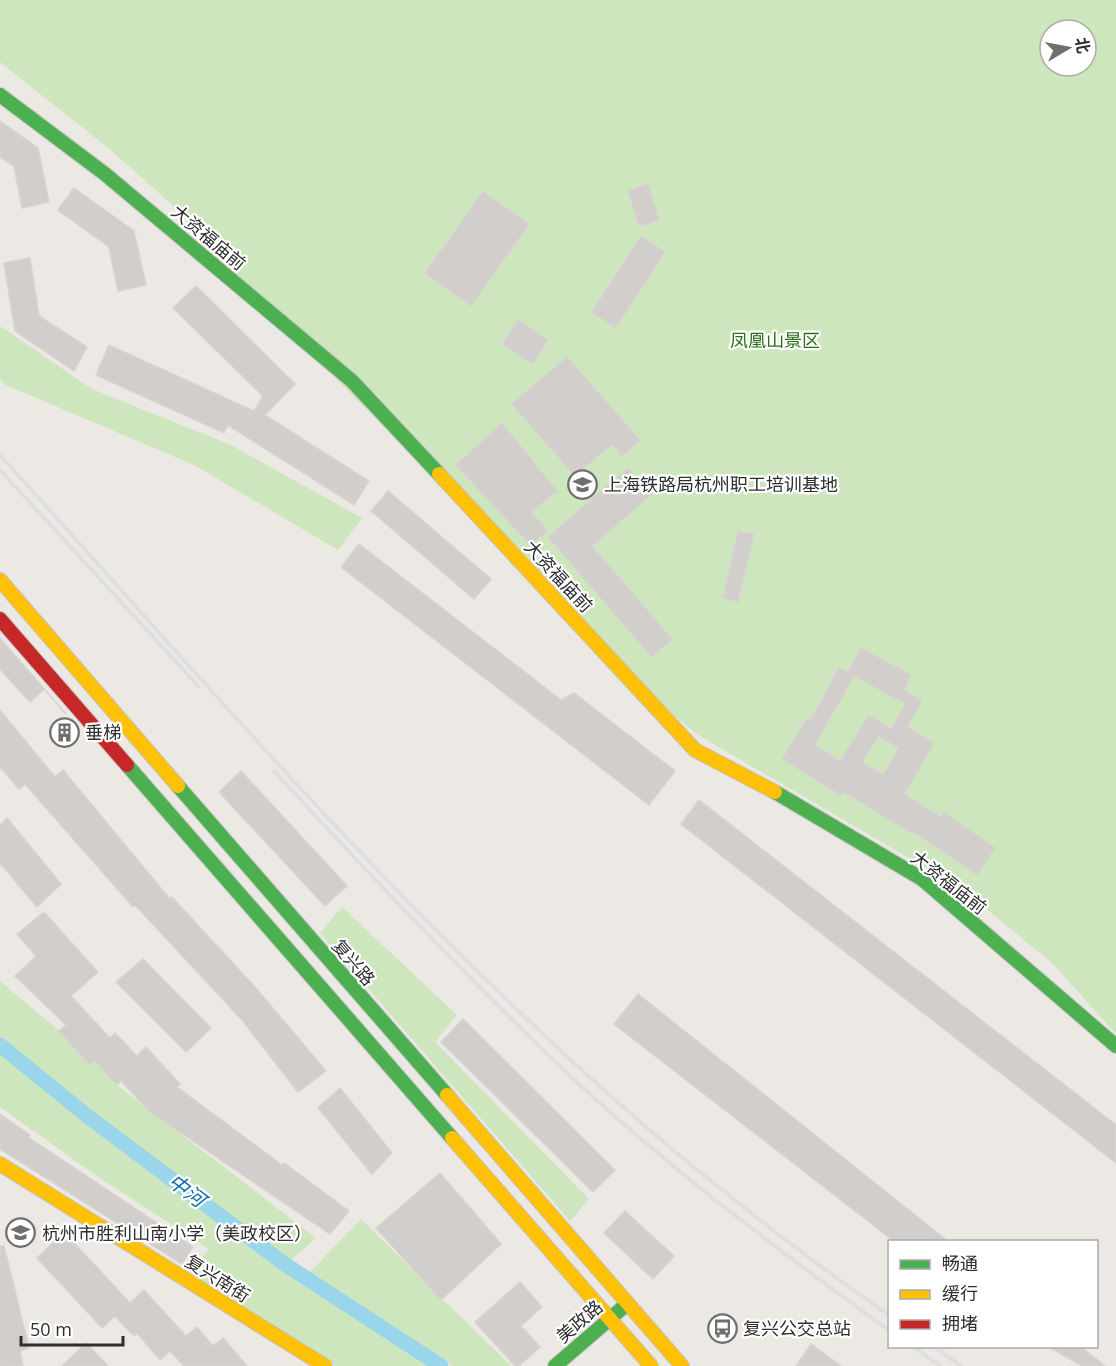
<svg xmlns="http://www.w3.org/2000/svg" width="1116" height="1366" font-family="'Open Sans','Noto Sans SC',sans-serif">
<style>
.green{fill:#cee6be;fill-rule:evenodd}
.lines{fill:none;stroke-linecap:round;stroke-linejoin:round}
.canal{stroke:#99d6ec;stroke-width:15}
.building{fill:#d1cecb;stroke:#d7d4d0;stroke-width:1.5;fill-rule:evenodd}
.fast-casing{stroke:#c5c4c5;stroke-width:16}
.slow-casing{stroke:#c5c4c5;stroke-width:16}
.jam-casing{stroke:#c5c4c5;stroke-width:16}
.fast{stroke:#4caf50;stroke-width:14}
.slow{stroke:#ffc107;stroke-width:14}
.jam{stroke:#c62828;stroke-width:14}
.rail{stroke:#dfdfe1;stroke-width:4}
.labels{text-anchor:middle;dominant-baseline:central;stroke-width:4.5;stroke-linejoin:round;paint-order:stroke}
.street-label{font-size:18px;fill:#2e2e2e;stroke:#fff}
.park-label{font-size:18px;fill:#2c6e1b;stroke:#fff}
.poi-label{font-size:18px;fill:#2e2e2e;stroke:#fff;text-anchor:start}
.water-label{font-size:20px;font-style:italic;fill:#0d6fa3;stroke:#fff}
</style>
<rect width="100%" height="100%" fill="#ece8e4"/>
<g class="green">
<path d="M 0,0 L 1116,0 L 1116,1034 L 1052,963 L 990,912 L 938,875 L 698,735 L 637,684 L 311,353 L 181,213 L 112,151 L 0,62 ZM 1050,30 L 1086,30 L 1086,66 L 1050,66 Z"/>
<polygon points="0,326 92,389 229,444 362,518 338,550 196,466 6,385 0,379"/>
<polygon points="342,907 457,1015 435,1042 589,1199 570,1221 320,933"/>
<polygon points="0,981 95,1061 117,1085 316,1238 286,1265 9,1052 0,1044"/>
<polygon points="0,1054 292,1276 430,1366 330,1366 188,1274 209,1249 91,1172 0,1107"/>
<polygon points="361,1219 511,1366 453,1366 310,1272"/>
</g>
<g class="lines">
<polyline class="canal" points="0,1045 86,1115 286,1265 441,1366"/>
</g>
<g class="building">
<polygon points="0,121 38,148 49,202 22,208 14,166 0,157"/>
<polygon points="648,184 659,220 639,226 628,191"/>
<polygon points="74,188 134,231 146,285 118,291 109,247 58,210"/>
<polygon points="483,191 529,224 471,306 425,273"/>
<polygon points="641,236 665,252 616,328 592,312"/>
<polygon points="30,258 39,316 87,347 74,371 15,331 4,263"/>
<polygon points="196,286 295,384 265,415 369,481 354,505 228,425 224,433 96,375 109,345 254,411 263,396 173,308"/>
<polygon points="518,320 548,340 533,364 502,344"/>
<polygon points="567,357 640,440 622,456 612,444 575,476 512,404"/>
<polygon points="502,423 557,491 531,512 548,530 531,546 456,465"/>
<polygon points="628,468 651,495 592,546 672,639 652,657 548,537"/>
<polygon points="388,491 491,579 474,599 371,511"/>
<polygon points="738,531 754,534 738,602 723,598"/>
<polygon points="359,544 561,700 574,693 675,771 649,805 341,567"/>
<polygon points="0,638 66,714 44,689 30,702 0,669"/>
<path d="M 861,648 L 911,675 L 904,690 L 922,701 L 907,727 L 934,743 L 904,794 L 941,817 L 944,812 L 995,848 L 977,875 L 914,832 L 913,834 L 844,792 L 842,796 L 782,759 L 807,718 L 810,721 L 839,668 L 848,672 ZM 854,676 L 906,704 L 891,729 L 869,715 L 840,761 L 815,745 ZM 879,736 L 899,748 L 883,775 L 862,762 Z"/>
<polygon points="0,710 55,777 63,770 169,898 172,897 255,987 326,1071 298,1092 242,1020 135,905 133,907 25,784 19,789 0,767"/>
<polygon points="241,771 347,886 325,906 219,792"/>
<polygon points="699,800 1116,1125 1116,1163 681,824"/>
<polygon points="7,818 61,884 37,907 0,863 0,825"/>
<polygon points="44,912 98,972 71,996 110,1038 115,1033 137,1056 146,1047 180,1084 177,1087 282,1165 284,1163 349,1211 330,1234 150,1112 121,1081 117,1085 95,1061 89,1064 59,1031 66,1025 15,976 36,956 17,934"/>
<polygon points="143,959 211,1028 186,1052 116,982"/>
<polygon points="638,994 949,1242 895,1242 614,1024"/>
<polygon points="463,1019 615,1170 593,1192 441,1042"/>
<polygon points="340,1088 392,1153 372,1174 318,1108"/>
<polygon points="0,1114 30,1135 28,1137 193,1247 182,1264 0,1149"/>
<polygon points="440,1173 501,1244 441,1300 376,1228"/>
<polygon points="625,1211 674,1256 653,1279 604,1233"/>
<polygon points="64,1232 130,1303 144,1290 186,1336 197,1327 213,1346 223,1338 247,1366 184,1366 170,1351 160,1360 137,1333 134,1336 115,1316 102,1328 37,1258"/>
<polygon points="0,1246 4,1246 29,1348 20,1351 23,1366 0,1366"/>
<polygon points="520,1282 542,1307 521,1326 540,1347 519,1366 515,1366 475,1322"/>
<polygon points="86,1343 108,1366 62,1366"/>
<polygon points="811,1344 841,1366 796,1366"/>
<polygon points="1049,1347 1081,1347 1105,1366 1082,1366"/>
</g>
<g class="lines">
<defs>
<g id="fast">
<polyline points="0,95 105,174 352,381 439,474"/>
<polyline points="127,765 452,1138"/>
<polyline points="178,786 447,1095"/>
<polyline points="775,792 922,879 1116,1046"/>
<polyline points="555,1366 627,1304"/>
</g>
<g id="slow">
<polyline points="439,474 695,750 775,792"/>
<polyline points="0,580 178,786"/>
<polyline points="447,1095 682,1366"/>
<polyline points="452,1138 651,1366"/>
<polyline points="0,1164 325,1366"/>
</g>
<polyline id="jam" points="0,619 127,765"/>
</defs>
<use href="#fast" class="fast-casing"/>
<use href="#slow" class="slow-casing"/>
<use href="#jam" class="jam-casing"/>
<use href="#fast" class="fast"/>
<use href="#slow" class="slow"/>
<use href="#jam" class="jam"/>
<g class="rail">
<path d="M 0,455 C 165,637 324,824 501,994 C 621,1111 752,1220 890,1316"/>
<polyline points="0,470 198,686"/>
<path d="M 274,771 C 364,869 456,966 551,1058 C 656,1158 772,1246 890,1331"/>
<polyline points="912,1346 940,1366"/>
<polyline points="933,1346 961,1366"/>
</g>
</g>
<defs>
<symbol id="school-ring" viewBox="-11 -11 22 22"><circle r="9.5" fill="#fff" stroke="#706f6e" stroke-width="1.5"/><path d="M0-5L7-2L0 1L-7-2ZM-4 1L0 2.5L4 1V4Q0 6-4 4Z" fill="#706f6e"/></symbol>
<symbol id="building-ring" viewBox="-11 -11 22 22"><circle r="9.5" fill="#fff" stroke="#706f6e" stroke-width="1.5"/><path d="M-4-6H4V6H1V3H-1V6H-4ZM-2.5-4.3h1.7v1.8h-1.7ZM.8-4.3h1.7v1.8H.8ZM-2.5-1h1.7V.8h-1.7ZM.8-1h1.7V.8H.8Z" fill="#706f6e"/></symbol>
<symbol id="bus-ring" viewBox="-11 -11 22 22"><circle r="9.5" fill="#fff" stroke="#706f6e" stroke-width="1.5"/><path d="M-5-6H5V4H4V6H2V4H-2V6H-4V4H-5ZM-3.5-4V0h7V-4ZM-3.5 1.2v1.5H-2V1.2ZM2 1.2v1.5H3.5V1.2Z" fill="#706f6e"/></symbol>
</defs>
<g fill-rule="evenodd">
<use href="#school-ring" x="566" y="468" width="33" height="33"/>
<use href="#building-ring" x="48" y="716" width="33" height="33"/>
<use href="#school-ring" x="4" y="1216" width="33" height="33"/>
<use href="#bus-ring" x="706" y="1312" width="33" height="33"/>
</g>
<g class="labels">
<g class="street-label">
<text transform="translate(209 237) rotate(40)">大资福庙前</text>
<text transform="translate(559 576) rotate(47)">大资福庙前</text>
<text transform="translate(949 882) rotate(38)">大资福庙前</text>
<text transform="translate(354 962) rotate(49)">复兴路</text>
<text transform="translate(218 1278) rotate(32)">复兴南街</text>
<text transform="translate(579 1321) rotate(-41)">美政路</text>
</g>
<g class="park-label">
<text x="775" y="340">凤凰山景区</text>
</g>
<g class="poi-label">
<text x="604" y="484">上海铁路局杭州职工培训基地</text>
<text x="85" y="732">垂梯</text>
<text x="42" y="1233">杭州市胜利山南小学（美政校区）</text>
<text x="743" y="1328">复兴公交总站</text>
</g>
<g class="water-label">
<text transform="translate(187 1190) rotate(37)">中河</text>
</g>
</g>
<rect x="888" y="1240" width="210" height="108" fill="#ffffff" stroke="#ababab" stroke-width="1.5"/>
<rect x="900" y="1260" width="30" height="9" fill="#4caf50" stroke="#ababab" stroke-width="1.5"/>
<text x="942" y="1270" font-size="18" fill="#2e2e2e">畅通</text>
<rect x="900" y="1290" width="30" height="9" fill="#ffc107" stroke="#ababab" stroke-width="1.5"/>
<text x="942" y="1300" font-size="18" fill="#2e2e2e">缓行</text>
<rect x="900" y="1320" width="30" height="9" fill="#c62828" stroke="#ababab" stroke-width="1.5"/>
<text x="942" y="1330" font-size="18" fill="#2e2e2e">拥堵</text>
<g transform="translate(1068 48) rotate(80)"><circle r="28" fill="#ffffff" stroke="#ababab" stroke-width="1.5"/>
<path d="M0-4.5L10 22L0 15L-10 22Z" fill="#706f6e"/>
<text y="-9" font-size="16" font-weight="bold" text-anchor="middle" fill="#2e2e2e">北</text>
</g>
<path d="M21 1336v9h102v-9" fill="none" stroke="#2e2e2e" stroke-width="3"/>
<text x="30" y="1336" font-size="18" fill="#2e2e2e" stroke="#ffffff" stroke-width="4.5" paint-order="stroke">50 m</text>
</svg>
